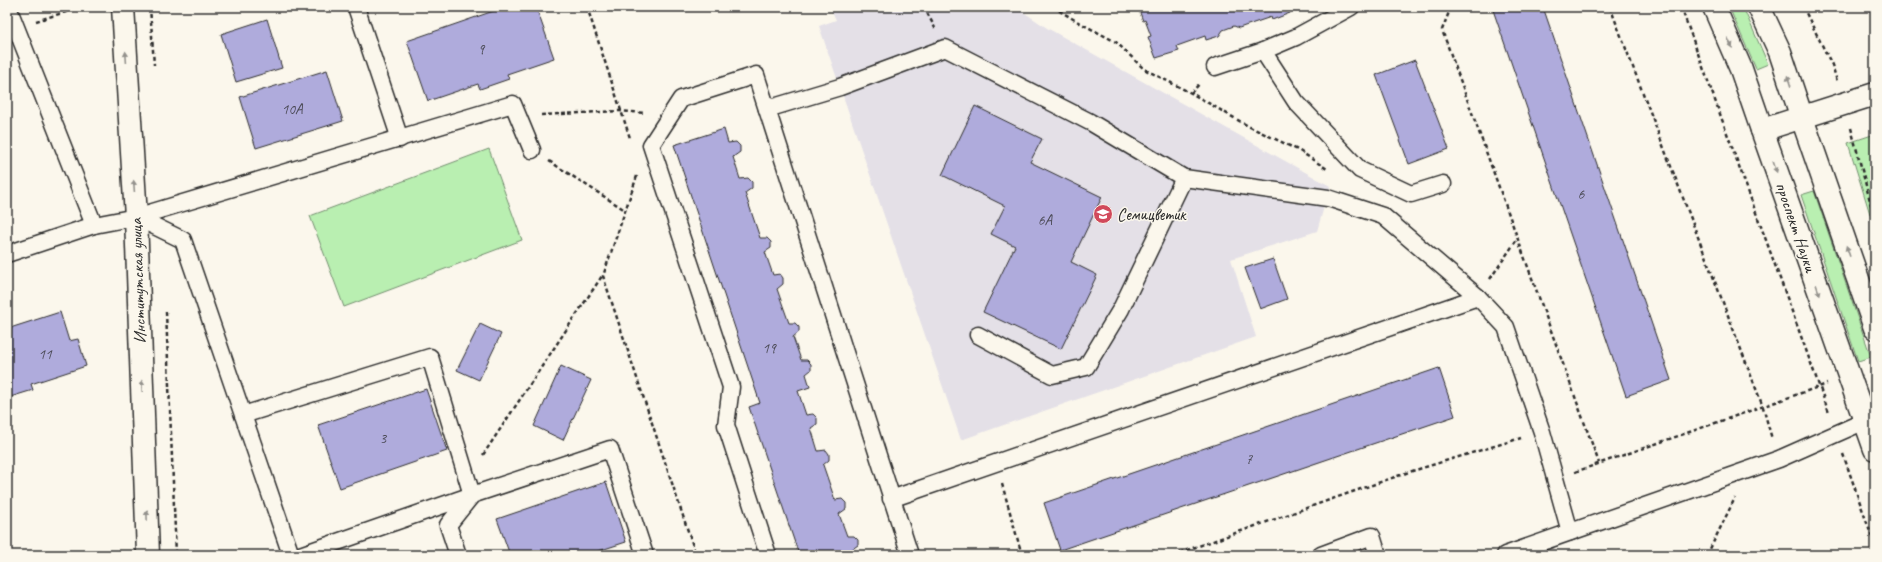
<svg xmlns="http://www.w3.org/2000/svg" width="1882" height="562" font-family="Caveat,sans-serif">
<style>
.built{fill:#e4e0e7}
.green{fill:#b9efb1;stroke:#728d6e}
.building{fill:#afabdc;stroke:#2b2b2b}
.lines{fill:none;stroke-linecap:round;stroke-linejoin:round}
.lane-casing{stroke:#2b2b2b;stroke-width:19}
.street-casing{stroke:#2b2b2b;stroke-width:25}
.secondary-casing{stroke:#2b2b2b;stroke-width:25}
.path{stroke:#2b2b2b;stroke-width:2.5;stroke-dasharray:4 3;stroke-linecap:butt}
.lane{stroke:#fbf7ec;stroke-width:16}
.street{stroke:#fbf7ec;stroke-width:22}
.secondary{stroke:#fbf7ec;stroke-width:22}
.oneway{fill:#93918c}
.labels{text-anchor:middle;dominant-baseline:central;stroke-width:3;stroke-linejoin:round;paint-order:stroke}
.number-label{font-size:15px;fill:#4c4b57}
.poi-label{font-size:17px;fill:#2b2b2b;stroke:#fbf7ec;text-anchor:start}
.street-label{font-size:17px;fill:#2b2b2b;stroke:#fbf7ec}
</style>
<rect width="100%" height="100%" fill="#fbf7ec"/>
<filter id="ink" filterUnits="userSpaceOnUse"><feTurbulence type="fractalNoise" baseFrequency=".025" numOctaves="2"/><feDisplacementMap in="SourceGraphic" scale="8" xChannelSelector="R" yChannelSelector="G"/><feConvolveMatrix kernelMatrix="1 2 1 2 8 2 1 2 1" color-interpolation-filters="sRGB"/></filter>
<g filter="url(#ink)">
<polygon class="built" points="830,7 1016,7 1047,28 1330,186 1317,231 1231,259 1256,337 961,440 819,26 836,20"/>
<g class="green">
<polygon points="1729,7 1743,7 1768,64 1756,69"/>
<polygon points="1875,134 1875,230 1848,143"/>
<polygon points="489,149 522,240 344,307 310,216"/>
<polygon points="1814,191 1871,357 1858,361 1801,195"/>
</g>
<g class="building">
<polygon points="505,7 536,7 554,58 507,74 509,79 480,89 478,84 428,101 407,41"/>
<polygon points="1138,7 1295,7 1292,8 1290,13 1272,20 1271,17 1239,28 1234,26 1223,30 1219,36 1206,40 1205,36 1177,46 1179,51 1156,58 1148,37 1151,36 1145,20 1143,21"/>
<polygon points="1492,7 1543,7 1671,380 1626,396"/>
<polygon points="267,19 282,68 236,82 221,34"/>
<polygon points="1415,60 1449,149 1409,164 1376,75"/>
<polygon points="327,70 343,121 256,148 240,97"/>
<polygon points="975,106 1042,139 1030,162 1102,197 1071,262 1097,275 1061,349 983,312 1015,246 991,234 1005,206 942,175"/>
<polygon points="724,129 728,143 736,142 740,146 740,152 733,157 740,179 748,178 752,182 752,188 745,193 760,238 767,238 771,242 771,248 765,252 773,275 780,274 783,278 783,284 777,289 789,323 795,323 799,327 799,332 793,337 801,360 807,360 811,364 811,370 806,374 810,387 798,391 806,415 813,414 817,418 817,424 811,428 818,451 826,450 829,454 829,460 823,465 835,500 842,499 846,503 846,509 839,514 847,536 854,536 858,540 858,545 851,550 853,555 799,555 749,407 760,403 674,145"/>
<polygon points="1273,259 1287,299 1260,309 1245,268"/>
<polygon points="60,312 69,341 78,339 86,366 31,384 33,390 7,398 7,329"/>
<polygon points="480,324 501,334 479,380 457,370"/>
<polygon points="561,366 591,380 563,440 534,426"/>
<polygon points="1439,368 1455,416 1060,550 1044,503"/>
<polygon points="426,389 447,451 340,488 318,425"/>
<polygon points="606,482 626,542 586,555 510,555 497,519"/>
</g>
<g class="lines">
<defs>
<g id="lane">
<polyline points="8,7 94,225"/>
<polyline points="356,7 400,139"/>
<polyline points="1351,7 1296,37 1263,51 1296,102 1360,170 1411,194 1443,184"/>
<polyline points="1215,67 1263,51"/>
<polyline points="767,109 840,87 945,48 1090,122 1184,178 1328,198 1383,216 1478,297"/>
<polyline points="136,217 183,240 291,555"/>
<polyline points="7,254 94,225 136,217 513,104 532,150"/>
<polyline points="978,335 1052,375 1086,367 1121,309 1184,178"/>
<polyline points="243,415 430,357 472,495 610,449 645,555"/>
<polyline points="891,499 1478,297 1506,327 1542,432 1570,532"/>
<polyline points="300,555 472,495 448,525 458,555"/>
<polyline points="768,555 726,425 731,387 651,145 681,99 756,75 910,555"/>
<polyline points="1321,555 1372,536 1378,555"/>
<polyline points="1505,555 1779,459 1874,417"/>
</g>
<g id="street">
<polyline points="123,7 136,217 148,555"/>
<polyline points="1802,118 1875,328"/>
<polyline points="1762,130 1875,449"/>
</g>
<g id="secondary">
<polyline points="1714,7 1741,69 1762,130 1875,94"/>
<polyline points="1759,7 1780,52 1802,118"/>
</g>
</defs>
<use href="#lane" class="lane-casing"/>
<use href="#street" class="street-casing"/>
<use href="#secondary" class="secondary-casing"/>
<g class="path">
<polyline points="150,7 154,65"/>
<polyline points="587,7 630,138"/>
<polyline points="924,7 935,28"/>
<polyline points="1053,7 1080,23 1116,42 1144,69 1191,93 1248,126 1298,150 1327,169"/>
<polyline points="1451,7 1442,30 1599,463"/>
<polyline points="1610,7 1763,407 1772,439"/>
<polyline points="1681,7 1829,413"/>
<polyline points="1803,7 1832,65 1837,81"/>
<polyline points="36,21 82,7"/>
<polyline points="1191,93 1200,83"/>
<polyline points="541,115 620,111 645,113"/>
<polyline points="1851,128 1875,220"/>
<polyline points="549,161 625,210"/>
<polyline points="637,176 603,276 696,555"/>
<polyline points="1490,279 1518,238"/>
<polyline points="166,312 176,555"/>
<polyline points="1843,454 1875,546"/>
<polyline points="483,455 602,276"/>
<polyline points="1575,472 1827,384"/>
<polyline points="1002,484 1022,555"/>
<polyline points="1173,555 1409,472 1521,438"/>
<polyline points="1707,555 1735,498"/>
</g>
<use href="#lane" class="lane"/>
<use href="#street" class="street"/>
<use href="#secondary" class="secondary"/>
</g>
<defs><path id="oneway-solid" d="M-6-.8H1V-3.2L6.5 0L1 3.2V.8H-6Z"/></defs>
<g class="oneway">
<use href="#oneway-solid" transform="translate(1730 43) rotate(66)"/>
<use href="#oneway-solid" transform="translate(126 57) rotate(-94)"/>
<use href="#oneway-solid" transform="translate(1789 81) rotate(-108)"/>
<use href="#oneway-solid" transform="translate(1775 167) rotate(71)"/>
<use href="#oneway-solid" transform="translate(134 186) rotate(-94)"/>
<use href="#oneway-solid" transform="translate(1848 251) rotate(-109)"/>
<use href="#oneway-solid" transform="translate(1818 290) rotate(71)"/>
<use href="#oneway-solid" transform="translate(142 386) rotate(-92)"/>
<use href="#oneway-solid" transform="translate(147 516) rotate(-92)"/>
</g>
</g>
<defs>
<symbol id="school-disc" viewBox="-11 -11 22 22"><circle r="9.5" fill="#d1495b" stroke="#fbf7ec"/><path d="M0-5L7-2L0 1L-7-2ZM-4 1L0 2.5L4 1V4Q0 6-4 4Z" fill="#fff"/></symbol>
</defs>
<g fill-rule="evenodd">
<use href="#school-disc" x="1092" y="203" width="22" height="22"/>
</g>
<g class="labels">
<g class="number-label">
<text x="481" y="49">9</text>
<text x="292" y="109">10А</text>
<text x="1581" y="194">6</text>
<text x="1045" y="220">6А</text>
<text x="769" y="348">19</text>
<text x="45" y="354">11</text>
<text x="383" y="438">3</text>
<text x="1249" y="459">7</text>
</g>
<g class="poi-label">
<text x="1117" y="214">Семицветик</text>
</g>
<g class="street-label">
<text transform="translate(1796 227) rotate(71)">проспект Науки</text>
<text transform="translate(138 281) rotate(-92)">Институтская улица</text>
</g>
</g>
<rect width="1882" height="562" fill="none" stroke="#fbf7ec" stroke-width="24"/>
<rect x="12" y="12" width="1858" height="538" fill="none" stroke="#2b2b2b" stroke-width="1.5" filter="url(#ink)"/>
</svg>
